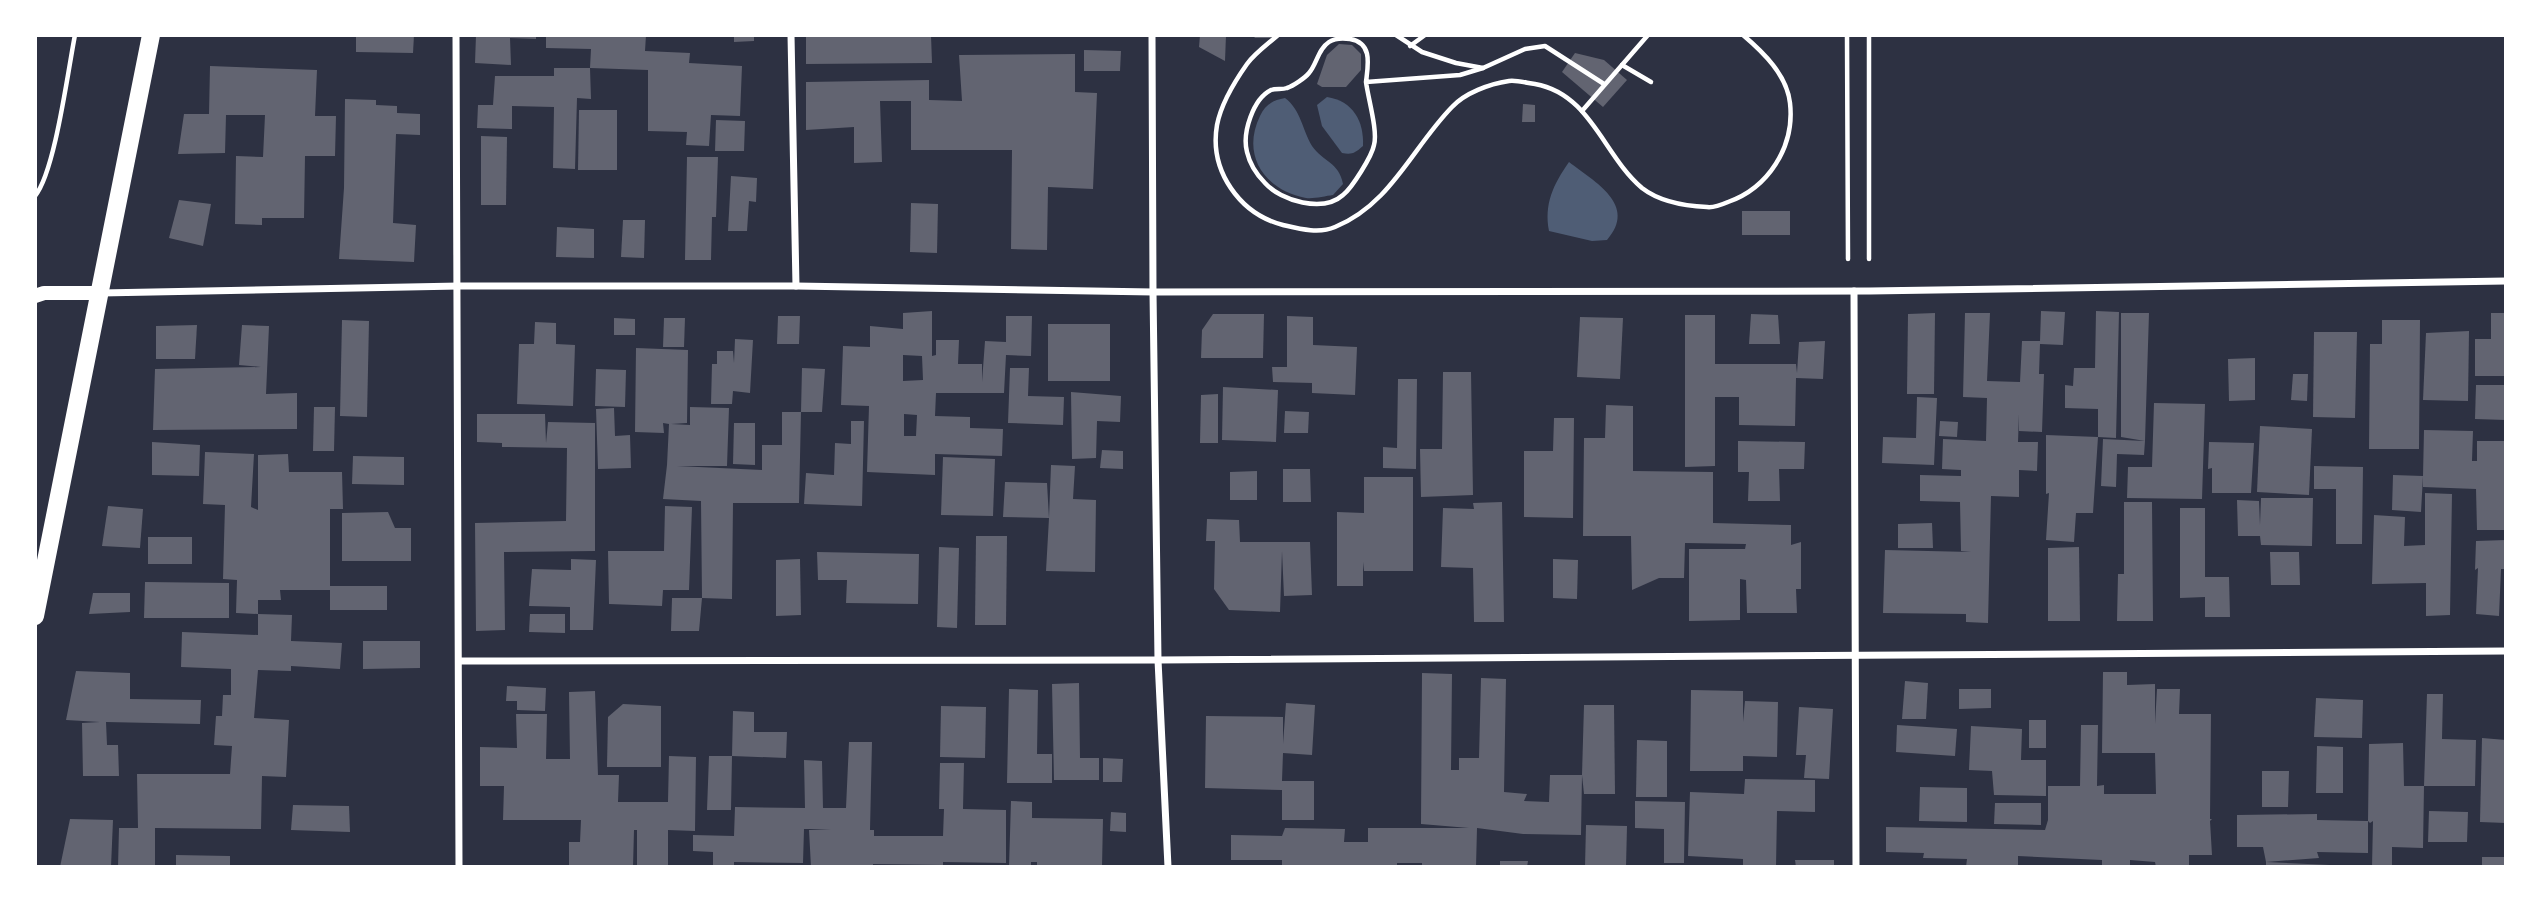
<svg xmlns="http://www.w3.org/2000/svg" width="2541" height="902" font-family="Jost,sans-serif">
<style>
.water{fill:#4f5d75}
.building{fill:#626471;fill-rule:evenodd}
.lines{fill:none;stroke-linecap:round;stroke-linejoin:round}
.path{stroke:#fff;stroke-width:4.5}
.minor{stroke:#fff;stroke-width:7}
.secondary{stroke:#fff;stroke-width:14}
.primary{stroke:#fff;stroke-width:18}
</style>
<rect width="100%" height="100%" fill="#2d3142"/>
<g class="water">
<path d="M 1327,97 C 1353,101 1364,121 1363,146 C 1355,153 1352,155 1342,153 L 1322,126 L 1317,105 Z"/>
<path d="M 1285,98 C 1301,110 1302,129 1312,146 C 1323,162 1339,162 1343,184 L 1333,195 C 1325,196 1314,199 1306,198 C 1264,190 1241,155 1260,116 C 1265,105 1273,100 1285,98 Z"/>
<path d="M 1569,162 C 1595,182 1638,205 1607,240 L 1592,241 L 1549,231 C 1544,204 1553,185 1569,162 Z"/>
</g>
<g class="building">
<polygon points="356,35 414,35 413,53 356,52"/>
<polygon points="476,35 536,35 536,39 510,38 511,65 475,63"/>
<polygon points="546,35 646,35 645,51 690,53 689,63 742,66 740,116 711,115 709,146 686,145 687,132 648,131 648,70 590,68 591,99 577,98 575,169 553,168 554,107 512,106 512,129 477,128 478,105 493,105 495,76 554,76 554,68 590,68 591,49 546,48"/>
<polygon points="734,35 754,35 754,41 734,42"/>
<polygon points="806,35 931,35 932,63 806,64"/>
<polygon points="1200,35 1226,35 1225,61 1199,47"/>
<polygon points="1339,44 1352,45 1361,54 1361,70 1346,87 1322,87 1317,84 1327,55"/>
<polygon points="1084,50 1121,51 1120,71 1084,71"/>
<polygon points="1575,53 1604,60 1627,80 1603,107 1562,72"/>
<polygon points="1075,54 1075,92 1097,93 1093,189 1048,187 1047,250 1011,249 1012,150 911,150 911,101 880,101 882,162 854,163 854,127 806,130 806,82 929,80 929,100 962,101 959,55"/>
<polygon points="210,66 317,70 315,116 336,116 335,156 305,156 304,218 262,218 262,225 235,224 236,156 263,157 265,115 226,115 225,153 178,154 184,114 209,114"/>
<polygon points="345,99 376,100 376,105 397,106 397,113 420,114 420,135 396,134 393,223 416,225 414,262 339,259 344,188"/>
<polygon points="1523,104 1535,105 1535,122 1522,122"/>
<polygon points="579,110 617,110 617,170 578,170"/>
<polygon points="716,120 745,121 744,151 715,151"/>
<polygon points="481,136 507,137 506,205 481,205"/>
<polygon points="687,157 718,157 716,217 712,217 711,260 685,260"/>
<polygon points="731,176 757,178 756,202 749,201 747,231 728,231"/>
<polygon points="179,200 211,204 203,246 169,238"/>
<polygon points="911,203 938,204 937,253 910,252"/>
<rect x="1742" y="211" width="48" height="24"/>
<polygon points="623,220 645,220 644,258 621,257"/>
<polygon points="557,227 594,229 594,258 556,257"/>
<path d="M 932,311 L 932,356 L 936,355 L 936,340 L 959,340 L 958,364 L 982,364 L 982,382 L 985,341 L 1006,342 L 1006,316 L 1032,316 L 1031,356 L 1006,355 L 1004,393 L 936,393 L 935,416 L 970,417 L 970,428 L 1003,429 L 1002,456 L 935,454 L 935,475 L 867,472 L 869,406 L 841,405 L 843,346 L 870,347 L 870,326 L 903,329 L 903,313 ZM 903,355 L 922,356 L 923,380 L 903,381 ZM 904,414 L 917,415 L 916,436 L 904,436 Z"/>
<polygon points="2041,311 2065,312 2063,345 2040,344 2039,374 2044,374 2042,432 2019,431 2019,414 2018,442 2038,442 2037,471 2019,470 2019,497 1991,496 1988,623 1966,622 1966,614 1883,613 1885,550 1971,552 1961,551 1960,502 1920,501 1920,475 1961,476 1961,470 1942,469 1943,439 1986,441 1987,398 1963,397 1965,313 1990,313 1987,381 2020,382 2022,341 2040,341"/>
<polygon points="2096,311 2119,312 2116,438 2098,437 2098,409 2065,408 2065,385 2073,386 2074,368 2095,368"/>
<polygon points="1935,313 1934,394 1907,394 1908,314"/>
<polygon points="2121,313 2149,313 2145,441 2144,455 2117,454 2116,487 2101,486 2103,439 2145,441 2121,437"/>
<polygon points="2491,313 2506,313 2506,376 2475,376 2475,339 2491,339"/>
<polygon points="1213,314 1264,314 1263,358 1201,358 1202,330"/>
<polygon points="1751,314 1778,315 1780,344 1749,344"/>
<polygon points="1685,315 1715,315 1715,364 1796,364 1797,373 1799,342 1825,341 1823,379 1796,378 1795,426 1739,425 1739,397 1715,397 1715,466 1685,467"/>
<polygon points="778,316 800,316 799,344 777,344"/>
<polygon points="1287,316 1313,317 1313,345 1357,347 1355,395 1312,393 1312,383 1273,382 1272,367 1287,367"/>
<polygon points="1580,317 1623,318 1620,379 1577,377"/>
<polygon points="614,318 635,319 635,335 614,335"/>
<polygon points="664,318 685,318 684,347 663,347"/>
<polygon points="342,320 369,321 367,417 340,416"/>
<polygon points="2382,320 2420,320 2419,449 2369,449 2370,344 2382,344"/>
<polygon points="535,322 556,323 556,344 575,345 573,406 517,404 519,344 534,344"/>
<rect x="1048" y="324" width="62" height="57"/>
<polygon points="197,325 195,359 156,359 156,326"/>
<polygon points="242,325 269,326 266,394 297,393 297,429 153,430 155,369 261,367 239,365"/>
<polygon points="2469,331 2468,401 2423,400 2426,333"/>
<polygon points="2314,332 2357,332 2355,418 2313,417"/>
<polygon points="735,339 753,340 750,393 733,391 732,404 711,404 712,364 717,364 717,351 733,351 734,363"/>
<polygon points="636,348 688,350 687,423 671,424 690,425 690,407 729,408 727,466 677,466 762,470 762,445 782,445 782,412 801,412 802,368 825,369 822,412 801,412 799,503 733,503 732,599 702,598 701,501 663,499 667,465 669,424 663,423 664,433 635,432"/>
<polygon points="2255,358 2255,400 2229,401 2228,359"/>
<polygon points="1010,368 1029,368 1028,396 1064,397 1063,425 1008,423"/>
<polygon points="596,369 626,370 625,407 595,406"/>
<polygon points="1443,372 1471,372 1473,495 1421,497 1420,449 1442,449"/>
<polygon points="2293,374 2308,374 2307,401 2291,400"/>
<polygon points="1398,379 1417,379 1416,469 1383,468 1383,447 1397,448"/>
<polygon points="2476,385 2506,385 2506,420 2475,419"/>
<polygon points="1223,387 1278,390 1276,442 1222,440"/>
<polygon points="1071,392 1121,396 1120,422 1097,421 1096,458 1072,459"/>
<polygon points="1218,394 1218,443 1200,443 1201,395"/>
<polygon points="1917,397 1937,398 1934,465 1882,463 1883,437 1916,438"/>
<polygon points="2154,403 2205,404 2202,499 2127,498 2128,467 2152,467"/>
<polygon points="1606,405 1633,406 1633,471 1713,472 1713,523 1791,525 1791,545 1801,542 1801,589 1796,589 1797,613 1747,613 1746,580 1740,579 1740,620 1689,621 1689,549 1745,549 1746,544 1685,543 1684,578 1659,578 1632,590 1631,536 1583,536 1584,438 1605,438"/>
<polygon points="314,407 335,407 334,451 313,451"/>
<polygon points="614,408 615,436 630,435 631,468 598,469 596,409"/>
<polygon points="1285,411 1309,412 1308,433 1284,433"/>
<polygon points="477,414 545,414 546,443 548,422 595,423 595,551 504,552 505,630 476,631 475,523 566,521 567,448 502,447 502,443 477,442"/>
<polygon points="1554,418 1574,418 1573,518 1524,517 1524,451 1553,451"/>
<polygon points="851,421 864,421 862,506 804,504 806,473 834,475 835,443 851,444"/>
<polygon points="1940,421 1958,422 1957,437 1939,436"/>
<polygon points="734,423 755,423 755,465 733,464"/>
<polygon points="2260,426 2312,429 2309,495 2257,492"/>
<polygon points="2424,430 2473,431 2472,461 2477,461 2477,441 2506,441 2506,530 2477,530 2476,489 2423,487 2423,476 2421,512 2392,510 2393,475 2423,476"/>
<polygon points="2046,435 2098,437 2093,513 2076,513 2074,542 2046,540 2049,493 2046,494"/>
<polygon points="1738,441 1805,442 1804,469 1779,469 1780,501 1748,501 1749,472 1738,472"/>
<polygon points="152,442 200,445 199,476 152,475"/>
<polygon points="2209,442 2254,443 2251,493 2212,493 2212,468 2208,469"/>
<polygon points="1102,450 1123,451 1123,469 1100,468"/>
<polygon points="205,452 254,454 251,507 258,510 258,455 288,454 289,472 342,472 343,509 330,509 330,586 387,586 387,610 330,610 330,590 280,590 281,600 258,600 258,614 236,613 237,580 223,579 225,505 203,504"/>
<polygon points="353,456 404,457 404,485 352,484"/>
<polygon points="943,457 995,459 993,516 941,515"/>
<polygon points="1051,465 1075,466 1073,499 1096,500 1095,572 1046,571 1049,518 1003,517 1005,482 1047,483 1049,518"/>
<polygon points="2314,466 2363,467 2362,544 2336,544 2336,489 2314,489"/>
<polygon points="1283,469 1310,469 1311,502 1283,502"/>
<polygon points="1257,471 1257,500 1230,500 1230,472"/>
<polygon points="1364,477 1413,477 1413,571 1364,571 1363,562 1363,586 1337,586 1337,512 1364,513"/>
<polygon points="2425,493 2452,494 2450,615 2426,616 2426,583 2372,584 2374,515 2405,517 2404,546 2425,545"/>
<polygon points="2261,498 2313,498 2312,546 2261,545 2260,536 2238,536 2237,500 2259,501 2260,525"/>
<polygon points="1502,502 1504,622 1474,622 1473,568 1441,567 1443,508 1474,509 1473,503"/>
<polygon points="2124,502 2152,502 2153,621 2117,621 2118,574 2124,574"/>
<polygon points="108,506 143,509 140,548 102,546"/>
<polygon points="665,506 692,507 689,590 663,590 662,606 609,604 608,551 664,551"/>
<polygon points="2180,508 2205,508 2205,577 2229,577 2230,617 2205,617 2205,597 2180,598"/>
<polygon points="388,512 395,528 411,528 411,561 342,561 342,513"/>
<polygon points="1207,519 1239,520 1240,542 1310,542 1312,595 1284,596 1282,551 1280,612 1229,610 1214,589 1215,541 1206,541"/>
<polygon points="1932,523 1933,548 1898,548 1898,524"/>
<polygon points="976,536 1007,536 1006,625 975,625"/>
<rect x="148" y="537" width="44" height="27"/>
<polygon points="2506,540 2506,569 2501,569 2499,616 2476,614 2478,568 2475,570 2476,541"/>
<polygon points="939,547 959,548 957,628 937,627"/>
<polygon points="2079,547 2080,621 2048,621 2048,548"/>
<polygon points="817,552 919,554 918,604 846,603 847,580 818,580"/>
<polygon points="2270,552 2299,552 2300,585 2271,585"/>
<polygon points="571,559 596,560 593,630 570,630 570,607 529,606 532,569 571,570"/>
<polygon points="800,559 801,615 776,616 776,560"/>
<polygon points="1553,559 1578,560 1577,599 1553,598"/>
<polygon points="145,582 229,583 229,618 144,618"/>
<polygon points="93,593 130,593 130,612 89,614"/>
<polygon points="672,598 702,598 699,631 671,631"/>
<polygon points="258,614 292,615 291,641 342,643 340,669 291,666 291,671 258,670 254,718 289,720 286,777 262,776 261,829 155,828 155,867 118,867 119,828 138,828 137,774 230,774 232,746 214,745 216,716 222,716 223,695 231,695 231,669 181,667 182,632 258,635"/>
<polygon points="530,614 565,614 565,633 529,632"/>
<polygon points="363,641 420,641 420,668 363,669"/>
<polygon points="76,671 130,673 130,699 201,700 200,724 106,722 107,745 118,745 119,776 83,776 82,723 100,722 66,720"/>
<polygon points="2103,672 2127,672 2127,685 2155,684 2155,724 2157,689 2180,689 2179,714 2211,714 2210,819 2212,819 2210,821 2212,855 2189,855 2189,867 2156,867 2155,862 2130,860 2130,867 2102,867 2102,860 2018,856 2018,867 1966,867 1967,859 1923,858 1924,853 1886,852 1886,827 2045,830 2048,820 2048,786 2080,786 2081,725 2098,725 2097,786 2104,785 2104,794 2156,794 2155,753 2102,753"/>
<polygon points="1422,673 1452,674 1451,770 1459,770 1459,758 1479,758 1481,678 1506,679 1504,792 1527,794 1524,801 1549,802 1550,775 1582,775 1581,835 1523,834 1477,828 1476,867 1422,867 1422,863 1397,863 1397,867 1282,867 1282,860 1231,860 1231,835 1282,836 1285,828 1345,829 1344,842 1368,842 1368,828 1469,828 1421,824"/>
<polygon points="1905,681 1928,683 1926,719 1902,719"/>
<polygon points="1079,683 1080,758 1099,758 1099,780 1054,780 1052,684"/>
<polygon points="507,686 546,688 545,711 517,710 517,701 506,701"/>
<polygon points="1009,689 1038,690 1037,754 1052,754 1052,783 1007,783"/>
<polygon points="1959,689 1991,689 1991,708 1959,709"/>
<polygon points="1691,690 1743,691 1743,722 1745,701 1778,702 1777,757 1743,756 1743,771 1690,771"/>
<polygon points="595,691 598,775 619,775 618,802 668,802 669,756 696,757 695,831 668,830 668,867 637,867 637,830 634,830 633,867 569,865 569,842 580,842 581,820 503,820 504,786 480,786 480,747 517,748 516,714 547,714 546,759 570,759 569,692"/>
<polygon points="2427,694 2443,694 2442,739 2476,740 2475,786 2424,786"/>
<polygon points="2316,698 2363,700 2362,738 2314,737"/>
<polygon points="1286,703 1315,705 1312,755 1283,753 1282,781 1314,781 1314,820 1282,820 1282,790 1205,788 1206,716 1283,717 1283,744"/>
<polygon points="623,704 661,706 661,767 607,767 608,717"/>
<polygon points="1584,705 1614,705 1615,794 1584,794 1582,775"/>
<polygon points="941,706 986,707 985,758 940,757"/>
<polygon points="1799,707 1833,709 1829,779 1804,778 1806,755 1796,755"/>
<polygon points="733,711 754,712 754,732 787,732 786,758 732,756 731,810 707,810 709,756 732,756"/>
<rect x="2029" y="720" width="17" height="28"/>
<polygon points="1897,725 1957,729 1955,756 1896,752"/>
<polygon points="1971,726 2022,729 2021,760 2046,760 2046,796 1994,795 1992,771 1969,770"/>
<polygon points="2482,738 2506,740 2506,823 2480,822"/>
<polygon points="1637,740 1667,741 1667,797 1636,797"/>
<polygon points="849,742 872,742 870,830 874,830 874,836 943,836 944,809 939,809 940,763 964,763 963,809 1006,810 1006,863 943,862 943,865 873,864 873,867 811,867 809,830 831,829 804,829 803,863 734,862 734,867 713,867 713,852 693,851 693,835 734,836 735,807 805,808 804,760 822,761 823,808 846,808"/>
<polygon points="2403,743 2404,786 2424,786 2423,848 2392,847 2392,867 2372,867 2373,821 2370,823 2368,821 2369,744"/>
<polygon points="2317,746 2343,747 2343,793 2316,793"/>
<polygon points="1103,758 1123,759 1122,782 1103,782"/>
<polygon points="2262,771 2289,771 2288,807 2262,807"/>
<polygon points="1745,779 1815,780 1815,812 1777,811 1776,867 1743,867 1743,859 1688,856 1690,792 1744,794"/>
<polygon points="1920,787 1967,788 1967,822 1919,821"/>
<polygon points="1011,801 1032,802 1032,818 1103,819 1102,867 1037,867 1037,862 1031,862 1031,867 1009,867"/>
<polygon points="1635,801 1685,802 1684,863 1664,863 1664,829 1635,828"/>
<polygon points="1995,803 2041,803 2041,825 1994,824"/>
<polygon points="293,805 349,806 350,832 291,830"/>
<polygon points="2429,811 2468,812 2467,842 2428,842"/>
<polygon points="1111,812 1126,813 1126,832 1110,831"/>
<polygon points="2317,814 2317,820 2368,821 2368,853 2317,852 2319,858 2266,862 2263,847 2237,847 2237,815"/>
<polygon points="70,819 113,820 111,867 60,867"/>
<polygon points="1586,825 1627,826 1626,867 1585,867"/>
<polygon points="176,855 230,856 230,867 176,867"/>
<rect x="2482" y="857" width="24" height="10"/>
<polygon points="1795,860 1834,860 1834,867 1796,867"/>
<polygon points="1500,861 1528,861 1527,867 1500,867"/>
<polygon points="2266,862 2330,865 2330,867 2266,867"/>
</g>
<g class="lines">
<g class="path">
<polyline points="1255,35 1277,35"/>
<path d="M 1278,35 C 1268,44 1255,53 1247,64 C 1235,81 1221,104 1217,125 C 1209,171 1240,214 1283,225 C 1300,229 1319,234 1335,227 C 1391,204 1412,148 1452,107 C 1465,93 1489,84 1509,81 C 1517,80 1527,83 1535,84 C 1591,94 1603,155 1642,188 C 1660,202 1685,206 1707,207 C 1714,208 1721,205 1728,202 C 1768,188 1795,147 1790,103 C 1787,75 1763,52 1743,35"/>
<polyline points="1396,35 1422,52 1456,63 1483,68 1525,49 1545,46 1604,84"/>
<polyline points="1847,35 1848,259"/>
<polyline points="1869,35 1869,259"/>
<polyline points="1410,46 1425,35"/>
<polyline points="1622,65 1651,82"/>
<path d="M 1366,82 C 1368,65 1373,43 1350,39 C 1343,38 1335,38 1329,42 C 1318,49 1317,64 1309,73 C 1305,78 1293,86 1287,88 C 1282,90 1276,88 1271,90 C 1253,99 1242,133 1247,152 C 1250,165 1256,174 1265,183 C 1281,201 1323,213 1343,195 C 1352,188 1372,156 1374,145 C 1378,131 1368,98 1366,82 L 1460,75 L 1483,68"/>
<polyline points="1582,111 1648,35"/>
<path d="M 35,196 C 55,172 68,70 75,35"/>
</g>
<g class="minor">
<polyline points="456,35 459,867"/>
<polyline points="791,35 796,286"/>
<polyline points="1152,35 1153,292 1158,660 1168,867"/>
<polyline points="1854,291 1856,867"/>
<polyline points="101,293 459,286 796,286 1153,292 1870,291 2506,281"/>
<polyline points="459,661 1158,660 2506,651"/>
</g>
<polyline class="secondary" points="35,296 44,293 100,293"/>
<polyline class="primary" points="35,616 151,35"/>
</g>
<rect width="2541" height="902" fill="none" stroke="#ffffff" stroke-width="74"/>
</svg>
